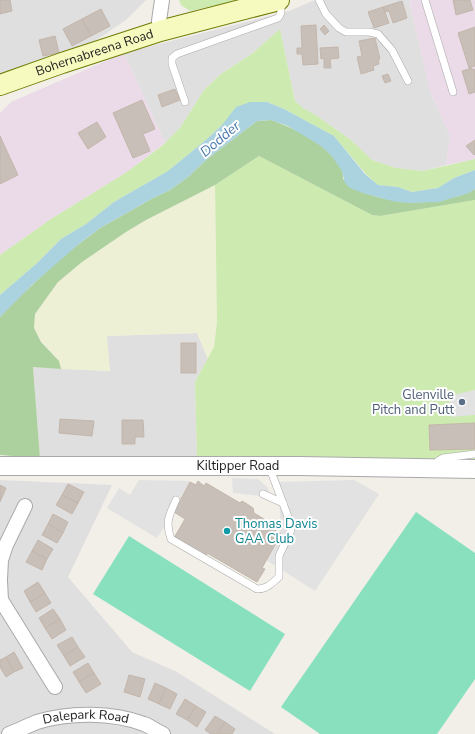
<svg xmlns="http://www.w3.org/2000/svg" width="475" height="734" font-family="'Nunito Sans',sans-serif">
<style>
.residential{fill:#e0dfdf}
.industrial{fill:#ebdbe8}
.farmland{fill:#eef0d5}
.grass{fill:#cdebb0}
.forest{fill:#add19e}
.pitch{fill:#88e0be}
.parking{fill:#e2e2e2}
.water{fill:#aad3df}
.building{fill:#c7bfb8;stroke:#c4b6ab}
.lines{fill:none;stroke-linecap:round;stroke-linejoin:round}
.service-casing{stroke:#a9a9a9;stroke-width:8}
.minor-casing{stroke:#a9a9a9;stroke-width:16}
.tertiary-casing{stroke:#a9a9a9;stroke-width:20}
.secondary-casing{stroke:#707d05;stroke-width:22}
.service{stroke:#fff;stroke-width:7}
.minor{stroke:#fff;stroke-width:14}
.tertiary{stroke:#fff;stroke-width:18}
.secondary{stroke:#f7fabf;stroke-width:20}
.service-dot{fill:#5c6f8a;stroke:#fff;stroke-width:1.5}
.culture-dot{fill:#0f9aa8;stroke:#fff;stroke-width:1.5}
.labels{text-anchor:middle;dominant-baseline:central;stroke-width:4;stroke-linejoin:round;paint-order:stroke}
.street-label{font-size:13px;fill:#222;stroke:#fff}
.service-label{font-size:13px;fill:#4e5e75;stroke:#fff;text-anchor:end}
.culture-label{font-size:13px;fill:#0d838f;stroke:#fff;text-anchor:start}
.water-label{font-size:14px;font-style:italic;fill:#4a7aab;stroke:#fff}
</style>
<rect width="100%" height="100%" fill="#f2efe9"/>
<g class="residential">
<polygon points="0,0 146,0 126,20 95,41 0,75"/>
<polygon points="315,0 409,0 430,91 450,136 446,165 423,171 396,168 372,160 351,140 317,116 303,108 295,101 280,29 253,53 221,74 204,90 180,128 165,143 124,53 289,11"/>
<polygon points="197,333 208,359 195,382 197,459 40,458 33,367 110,371 106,336"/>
<polygon points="0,480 112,485 68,577 132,652 177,672 275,734 0,734"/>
</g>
<g class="industrial">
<polygon points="409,0 475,0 475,159 472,160 446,165 450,136 430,91"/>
<polygon points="124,53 165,143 127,172 51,219 0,255 0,113 11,102"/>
</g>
<polygon class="farmland" points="215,185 217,322 214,347 208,359 197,333 107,336 110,371 61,369 59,361 41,341 34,328 35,314 58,282 81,262 126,232 146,220"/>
<g class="grass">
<polygon points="179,0 240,0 190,11 181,5"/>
<polygon points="280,29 295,101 303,108 317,116 351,140 372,160 396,168 423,171 475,159 475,170 454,178 438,188 412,192 398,187 378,185 366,174 334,136 284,109 267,102 222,125 207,139 168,171 114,202 86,224 61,239 36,264 0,295 0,255 51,219 127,172 163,145 180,128 204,90 221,74 253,53"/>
<polygon points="259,156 372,215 380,216 475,200 475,462 197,459 195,382 214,347 217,322 215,185"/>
</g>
<path class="forest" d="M 271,120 C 294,128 332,146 342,170 C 343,173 343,177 343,179 C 350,184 357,191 364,193 C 394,203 424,206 455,197 C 462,195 469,193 475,189 L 475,200 L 380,216 L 372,215 L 259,156 L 215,185 L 146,220 L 126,232 L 82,262 L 58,282 L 35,314 L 34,328 L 41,342 L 59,361 L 61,369 L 33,367 L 40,458 L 0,455 L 0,317 L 12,304 L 63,256 L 100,228 L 153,198 L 170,190 L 188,177 L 206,160 L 257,121 Z"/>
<g class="pitch">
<polygon points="416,512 475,553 475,679 437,734 320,734 281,707"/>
<polygon points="129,536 285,634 250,691 93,594"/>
</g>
<g class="parking">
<polygon points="475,390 475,415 451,417 449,404 450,400 457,394"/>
<polygon points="232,478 258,479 268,488 269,497 233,493"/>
<polygon points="139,480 190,481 168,521 157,538 107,508 119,488 130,495"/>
<polygon points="354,480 379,494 315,591 263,558 281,529 278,482"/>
</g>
<polygon class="water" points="250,102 267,102 284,109 334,136 365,174 378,185 398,187 412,192 438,188 454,178 475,170 475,189 469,193 439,202 408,203 392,201 363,193 350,188 345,183 342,171 331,155 321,146 288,126 271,120 257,121 206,160 188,177 170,190 153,198 100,228 80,243 33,284 0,317 0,295 36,264 61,239 86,224 114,202 168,171 207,139 222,125 236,107"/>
<g class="building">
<polygon points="0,0 10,0 12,11 0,14"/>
<polygon points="453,0 470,0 473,10 456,15"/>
<polygon points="402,1 407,18 393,23 389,11 385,12 383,7"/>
<polygon points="383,7 389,23 374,28 368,12"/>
<polygon points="101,9 110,26 91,36 82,19"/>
<polygon points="82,19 91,36 72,46 63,29"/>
<polygon points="316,25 318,64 303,65 302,54 297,54 297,48 302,48 301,26"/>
<polygon points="324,25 329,31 325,35 320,29"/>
<polygon points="475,27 475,66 469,68 458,33"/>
<polygon points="55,36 59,53 43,56 39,40"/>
<polygon points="375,38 380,59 378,59 379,64 373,66 374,70 361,74 357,57 362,56 359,41"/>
<polygon points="338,47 339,58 330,59 331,68 324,68 324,58 321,59 320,48"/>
<polygon points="472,68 472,70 475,69 475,92 469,94 462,71"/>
<polygon points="388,74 391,81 385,83 382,76"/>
<polygon points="175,89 180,100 162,107 158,95"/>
<polygon points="142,100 155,129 143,134 150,151 133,158 113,113"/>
<polygon points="97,122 106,137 88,149 78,133"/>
<polygon points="0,136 18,175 0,184"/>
<polygon points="475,140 475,154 474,155 466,146"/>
<rect x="181" y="343" width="15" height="30"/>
<polygon points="60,419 94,421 92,436 59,433"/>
<polygon points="122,420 143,420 144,437 135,437 135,444 122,444"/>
<polygon points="475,423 475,449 430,450 429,425"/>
<polygon points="198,481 204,486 206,483 240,503 242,501 247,504 253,508 254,513 274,525 273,529 281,534 262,568 265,569 257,582 207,553 206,556 174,538 185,519 174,512 190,482 196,485"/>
<polygon points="68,484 84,492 78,503 62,495"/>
<polygon points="0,485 6,488 0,502"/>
<polygon points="62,495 78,503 72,514 56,505"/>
<polygon points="53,514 68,522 63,533 48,524"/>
<polygon points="48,524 63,533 57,543 42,535"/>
<polygon points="38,540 53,549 47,559 32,551"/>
<polygon points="32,551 47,559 42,570 26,562"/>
<polygon points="38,582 45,593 30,602 24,591"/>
<polygon points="45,593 51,603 36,612 30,602"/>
<polygon points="53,609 60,619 45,628 39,618"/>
<polygon points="60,619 66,630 52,639 45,628"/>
<polygon points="72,637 78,647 64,656 57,645"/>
<polygon points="78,647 85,657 70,666 64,656"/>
<polygon points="14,652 23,668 14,672 6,657"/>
<polygon points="6,657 14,672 6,677 0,667 0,660"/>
<polygon points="88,663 94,673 79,682 73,672"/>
<polygon points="94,673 101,684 86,693 79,682"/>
<polygon points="129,675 145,679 140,697 124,692"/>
<polygon points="155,683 166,688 159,704 148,699"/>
<polygon points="166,688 177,694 170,709 159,704"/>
<polygon points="185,699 196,706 187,720 176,714"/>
<polygon points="196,706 206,712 197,727 187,720"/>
<polygon points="215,716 225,722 217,734 211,734 205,730"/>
<polygon points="225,722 235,729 232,734 217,734"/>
</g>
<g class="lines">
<defs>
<g id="service">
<polyline points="319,0 326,14 339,28 346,32 369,32 378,34 392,50 408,81"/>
<polyline points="425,0 453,92"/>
<path d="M 185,102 L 172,64 L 172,58 L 177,54 L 278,18 C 283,12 281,8 279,1"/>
<polyline points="436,467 438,461 443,458 475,454"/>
<polyline points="263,494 283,503"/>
<path d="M 176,500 C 169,515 165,523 171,539 L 257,589 C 267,589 272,583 279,577 L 279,556 L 291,530 L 290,522 L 269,466"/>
</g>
<g id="minor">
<polyline points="160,31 159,21 162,0"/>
<polyline points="0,579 1,560 6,545 25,506"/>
<polyline points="0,581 1,600 55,687"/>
<path id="s1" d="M 9,734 C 18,730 28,726 37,722 C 69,712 113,712 144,724 C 150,726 156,731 163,734"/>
</g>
<g id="tertiary">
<path id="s2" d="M 0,466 L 299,466 L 475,469"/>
</g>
<g id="secondary">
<path id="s3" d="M 0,85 L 62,63 L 160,31 L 279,0"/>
</g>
</defs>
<use href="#service" class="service-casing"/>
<use href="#minor" class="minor-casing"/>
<use href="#tertiary" class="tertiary-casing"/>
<use href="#secondary" class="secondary-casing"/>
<use href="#service" class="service"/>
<use href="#minor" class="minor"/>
<use href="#tertiary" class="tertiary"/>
<use href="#secondary" class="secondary"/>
</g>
<circle class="service-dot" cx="462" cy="402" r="4"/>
<circle class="culture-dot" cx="227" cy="531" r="4"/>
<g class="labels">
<g class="street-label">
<text stroke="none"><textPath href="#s3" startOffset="100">Bohernabreena Road</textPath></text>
<text stroke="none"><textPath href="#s2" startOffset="238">Kiltipper Road</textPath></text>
<text stroke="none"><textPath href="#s1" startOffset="80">Dalepark Road</textPath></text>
</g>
<g class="service-label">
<text x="454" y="395">Glenville<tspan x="454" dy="15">Pitch and Putt</tspan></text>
</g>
<g class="culture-label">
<text x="235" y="524">Thomas Davis<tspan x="235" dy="15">GAA Club</tspan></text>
</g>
<g class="water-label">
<text transform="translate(220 139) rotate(-40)">Dodder</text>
</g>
</g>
</svg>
